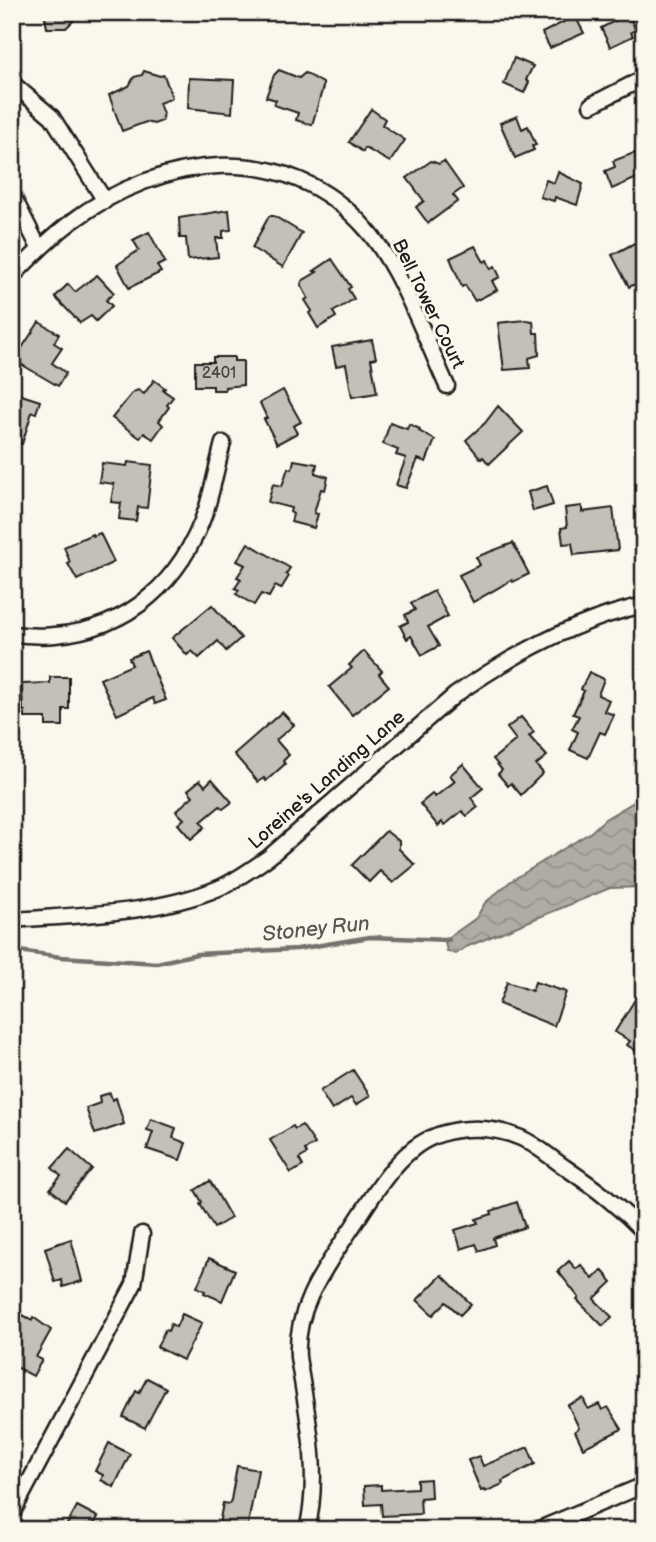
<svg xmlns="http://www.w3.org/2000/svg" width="656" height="1542" font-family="'Balsamiq Sans',sans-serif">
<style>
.water{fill:url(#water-waves);stroke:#74726e;stroke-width:2}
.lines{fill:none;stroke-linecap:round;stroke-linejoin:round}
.stream{stroke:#74726e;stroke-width:4.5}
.building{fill:#c3c0b8;stroke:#1c1c1c;stroke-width:2}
.minor-casing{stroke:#1c1c1c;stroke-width:19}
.minor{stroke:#fbf7ec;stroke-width:14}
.labels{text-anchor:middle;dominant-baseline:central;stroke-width:6;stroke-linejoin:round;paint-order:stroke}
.number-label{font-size:16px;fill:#464543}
.street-label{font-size:19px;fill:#1c1c1c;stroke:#fbf7ec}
.water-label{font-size:21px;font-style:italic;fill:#575653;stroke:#fbf7ec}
</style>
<defs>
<pattern id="water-waves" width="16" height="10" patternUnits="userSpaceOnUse" patternTransform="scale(1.75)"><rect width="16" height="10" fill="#afaca5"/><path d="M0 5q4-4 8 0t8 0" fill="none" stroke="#96938d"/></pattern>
</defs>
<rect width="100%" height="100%" fill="#fbf7ec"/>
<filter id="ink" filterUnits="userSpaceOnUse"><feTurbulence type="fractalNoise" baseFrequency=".0143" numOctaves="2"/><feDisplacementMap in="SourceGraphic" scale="14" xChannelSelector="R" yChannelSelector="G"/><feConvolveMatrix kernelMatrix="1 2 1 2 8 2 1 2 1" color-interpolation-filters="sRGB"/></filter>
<g filter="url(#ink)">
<polygon class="water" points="644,796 644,887 610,888 466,947 456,954 447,951 445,942 448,938 476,918 485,903 511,881 591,832 605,819"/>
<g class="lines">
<polyline class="stream" points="12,950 61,957 157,963 197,954 297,949 370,937 449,940"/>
</g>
<g class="building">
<polygon points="44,12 82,12 66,28 47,28"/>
<polygon points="628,14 636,30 631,32 633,36 610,47 601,28"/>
<polygon points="575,16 584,33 550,48 542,33"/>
<polygon points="514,58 533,66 526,80 529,82 524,93 504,84"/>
<polygon points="279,70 299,78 305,73 323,83 323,87 312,125 296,120 298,113 274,105 276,100 266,97 274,75"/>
<polygon points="144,71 160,76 164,75 172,98 159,103 163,114 162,121 154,124 146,122 122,131 109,95 129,86 134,77 142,75"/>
<polygon points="189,78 234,80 232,113 188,108"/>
<polygon points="371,109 385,119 382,125 405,140 390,162 365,148 363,152 349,142"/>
<polygon points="517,116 522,129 528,126 536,145 532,146 534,150 515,158 500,123"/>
<polygon points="634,153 644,175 612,189 605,171 615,167 613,161"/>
<polygon points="431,161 439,164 444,161 463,188 453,195 458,201 428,223 416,207 424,201 407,178"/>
<polygon points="558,172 583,184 577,205 555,197 554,201 540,197 546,180 554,183"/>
<polygon points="229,210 231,230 223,231 223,238 216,238 218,257 188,260 186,238 180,238 179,218"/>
<polygon points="269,216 274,216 302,233 283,267 252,248"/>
<polygon points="149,232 165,262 157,266 161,272 129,288 117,265 139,250 133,240"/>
<polygon points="644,238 644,280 629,287 612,255"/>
<polygon points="475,246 484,262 487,260 491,269 495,266 500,277 492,281 497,290 475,301 465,285 462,287 450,258"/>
<polygon points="332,259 351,287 348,289 354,299 333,312 336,317 318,328 309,313 312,311 305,300 308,298 301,285 302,281 317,272 314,271"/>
<polygon points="97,275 114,293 106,300 112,306 96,321 91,316 80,323 55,297 68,284 75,292"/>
<polygon points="525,320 533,321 534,333 538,333 539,355 529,358 530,368 504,370 498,323"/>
<polygon points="39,322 59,334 54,343 62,348 52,363 66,373 58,386 14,360"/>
<polygon points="372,340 376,358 371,359 377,393 352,397 346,364 336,366 332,347"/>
<polygon points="213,357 234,357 234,361 243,361 243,385 225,387 225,390 213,390 213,386 195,386 195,362 213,362"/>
<polygon points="154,380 165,388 163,390 173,397 167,405 169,407 159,421 163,425 153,439 144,433 140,438 112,418 133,392 138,390 144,394"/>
<polygon points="283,390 301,422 293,426 297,433 277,444 264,419 267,418 260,403"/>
<polygon points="12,392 40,401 36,413 32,412 22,444 12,441"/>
<polygon points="498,406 523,432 489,464 483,457 481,459 466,440 485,423"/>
<polygon points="390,423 407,429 409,424 420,429 419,431 435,440 426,462 418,459 406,488 396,485 406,458 396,455 398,450 383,444"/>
<polygon points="294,460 317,464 315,473 328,477 325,490 321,489 314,513 318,514 314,528 291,522 293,514 290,512 291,508 268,502 273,484 282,486 288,468 292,469"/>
<polygon points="128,462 152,465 147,508 138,507 136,521 119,519 121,503 111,502 114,484 99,482 102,463 127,466"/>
<polygon points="547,486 553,505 533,511 528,492"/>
<polygon points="582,506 582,512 613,508 618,550 574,555 572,543 563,544 561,528 567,527 565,508"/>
<polygon points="100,533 114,562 77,580 68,564 70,563 68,557 64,547 92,534 93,536"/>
<polygon points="248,543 290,568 286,574 289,576 281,589 275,586 269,597 261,594 254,605 236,594 239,590 235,588 241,579 237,577 245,565 237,561"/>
<polygon points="513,543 529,574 513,582 512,580 473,602 459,575 480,565 476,557"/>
<polygon points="434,591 448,616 428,627 439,646 422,655 411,636 407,639 400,626 408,622 405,615 415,610 411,603"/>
<polygon points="212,605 241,638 226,651 218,641 199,658 192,651 187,655 172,638"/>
<polygon points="146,651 166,700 155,704 153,698 117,715 100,679 132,665 129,658"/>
<polygon points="364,651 382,671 379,674 389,686 352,715 329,687 352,668 349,665"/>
<polygon points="589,672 604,679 598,695 609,700 604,711 614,715 605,734 600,732 588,758 570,750 578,732 572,729 579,716 573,714 584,691 581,689"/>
<polygon points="50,677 69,677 69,709 63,709 63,726 46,726 46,718 25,718 25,711 23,711 22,684 50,683"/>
<polygon points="282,712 294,725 276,740 289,755 283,761 285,764 266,781 264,778 258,782 234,754"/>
<polygon points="521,717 534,732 529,736 547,756 536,765 543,773 521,795 511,783 508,786 498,774 502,770 493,759 516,740 507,728"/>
<polygon points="463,764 483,788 471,798 478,807 467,816 462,811 445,825 442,822 438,826 420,804 432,794 435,797 455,781 450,775"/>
<polygon points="212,779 232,802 223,809 220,806 201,822 205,827 191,839 178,824 184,819 176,811 193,796 188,790 200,780 205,786"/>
<polygon points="386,831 399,841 399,849 415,865 393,883 380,871 369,882 352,865"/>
<polygon points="507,982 532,991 535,982 566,992 554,1026 499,1004"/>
<polygon points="634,1001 644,1007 644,1056 627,1045 630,1041 615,1032"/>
<polygon points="353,1070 370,1096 356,1105 351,1098 332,1110 320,1091"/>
<polygon points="110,1093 112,1100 116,1098 124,1124 95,1134 86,1108 100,1103 99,1096"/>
<polygon points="151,1119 176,1128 173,1138 186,1143 180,1160 147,1149 153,1132 147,1130"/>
<polygon points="302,1125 315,1144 305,1150 307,1154 299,1159 303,1166 291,1173 270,1140 293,1126 295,1129"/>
<polygon points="69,1149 92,1169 65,1201 50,1189 61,1176 52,1168"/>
<polygon points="210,1181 231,1218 214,1228 200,1204 202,1202 195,1190"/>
<polygon points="517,1202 525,1227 493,1238 495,1245 479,1251 476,1244 461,1249 455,1230 478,1223 476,1219 492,1214 491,1211"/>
<polygon points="71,1239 82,1281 63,1287 62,1280 55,1282 45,1248"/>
<polygon points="209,1258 235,1270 222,1301 204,1293 205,1291 197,1287"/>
<polygon points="569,1261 576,1269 581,1265 593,1279 602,1270 612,1282 594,1299 612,1317 603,1326 577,1300 579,1298 558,1271"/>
<polygon points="442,1275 471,1304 460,1315 446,1302 433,1315 417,1300"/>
<polygon points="19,1313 32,1320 33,1317 51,1330 36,1357 42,1360 33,1376 12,1365 12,1325"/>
<polygon points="182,1314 202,1323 183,1360 157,1347 165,1330 168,1331 171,1324 176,1327"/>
<polygon points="147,1378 166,1388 145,1428 123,1417 136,1391 139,1393"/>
<polygon points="583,1398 588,1409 599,1404 602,1410 608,1407 622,1429 583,1448 575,1431 579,1428 568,1405"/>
<polygon points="109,1443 130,1454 114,1487 101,1480 103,1475 95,1471"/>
<polygon points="528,1447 535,1464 502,1481 503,1484 485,1492 484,1490 481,1491 468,1460 479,1456 483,1466"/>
<polygon points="237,1466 258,1470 247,1530 218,1530 223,1503 229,1504 231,1500"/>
<polygon points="430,1479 431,1497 420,1498 421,1514 382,1516 381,1504 365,1505 364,1486 381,1485 381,1490 417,1488 417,1480"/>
<polygon points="77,1506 98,1517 91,1530 64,1530"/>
</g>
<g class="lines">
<defs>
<g id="minor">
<polyline points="12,83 52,117 105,201"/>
<polyline points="591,105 644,78"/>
<polyline points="12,194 39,248"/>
<path d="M 12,277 C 31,257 49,239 70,223 C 161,154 287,137 367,230 C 400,268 426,340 447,386"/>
<path d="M 12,634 C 26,635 41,637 55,635 C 130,629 182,580 206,510 C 213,488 217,465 223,443"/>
<path d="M 12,920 C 79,915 157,914 219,888 C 237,880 253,868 269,857 L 455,695 C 512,655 575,620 644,605"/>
<polyline points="12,1514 134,1284 142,1234"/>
<path d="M 307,1530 C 321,1473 307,1414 298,1357 C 295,1308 323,1271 349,1232 C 369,1203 387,1169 414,1148 C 444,1125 488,1124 521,1138 C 537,1145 551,1158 566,1168 C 595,1188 619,1206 644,1232"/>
<polyline points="537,1530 644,1485"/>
</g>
</defs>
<use href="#minor" class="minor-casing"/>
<use href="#minor" class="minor"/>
</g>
</g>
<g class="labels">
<g class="number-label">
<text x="219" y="373">2401</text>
</g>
<g class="street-label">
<text transform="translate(428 304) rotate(64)">Bell Tower Court</text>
<text transform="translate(327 780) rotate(-41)">Loreine's Landing Lane</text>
</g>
<g class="water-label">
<text transform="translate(316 929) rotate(-6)">Stoney Run</text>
</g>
</g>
<rect width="656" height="1542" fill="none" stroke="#fbf7ec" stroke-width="42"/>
<rect x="21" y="21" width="614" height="1500" fill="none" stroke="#1c1c1c" stroke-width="2.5" filter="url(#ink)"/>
</svg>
